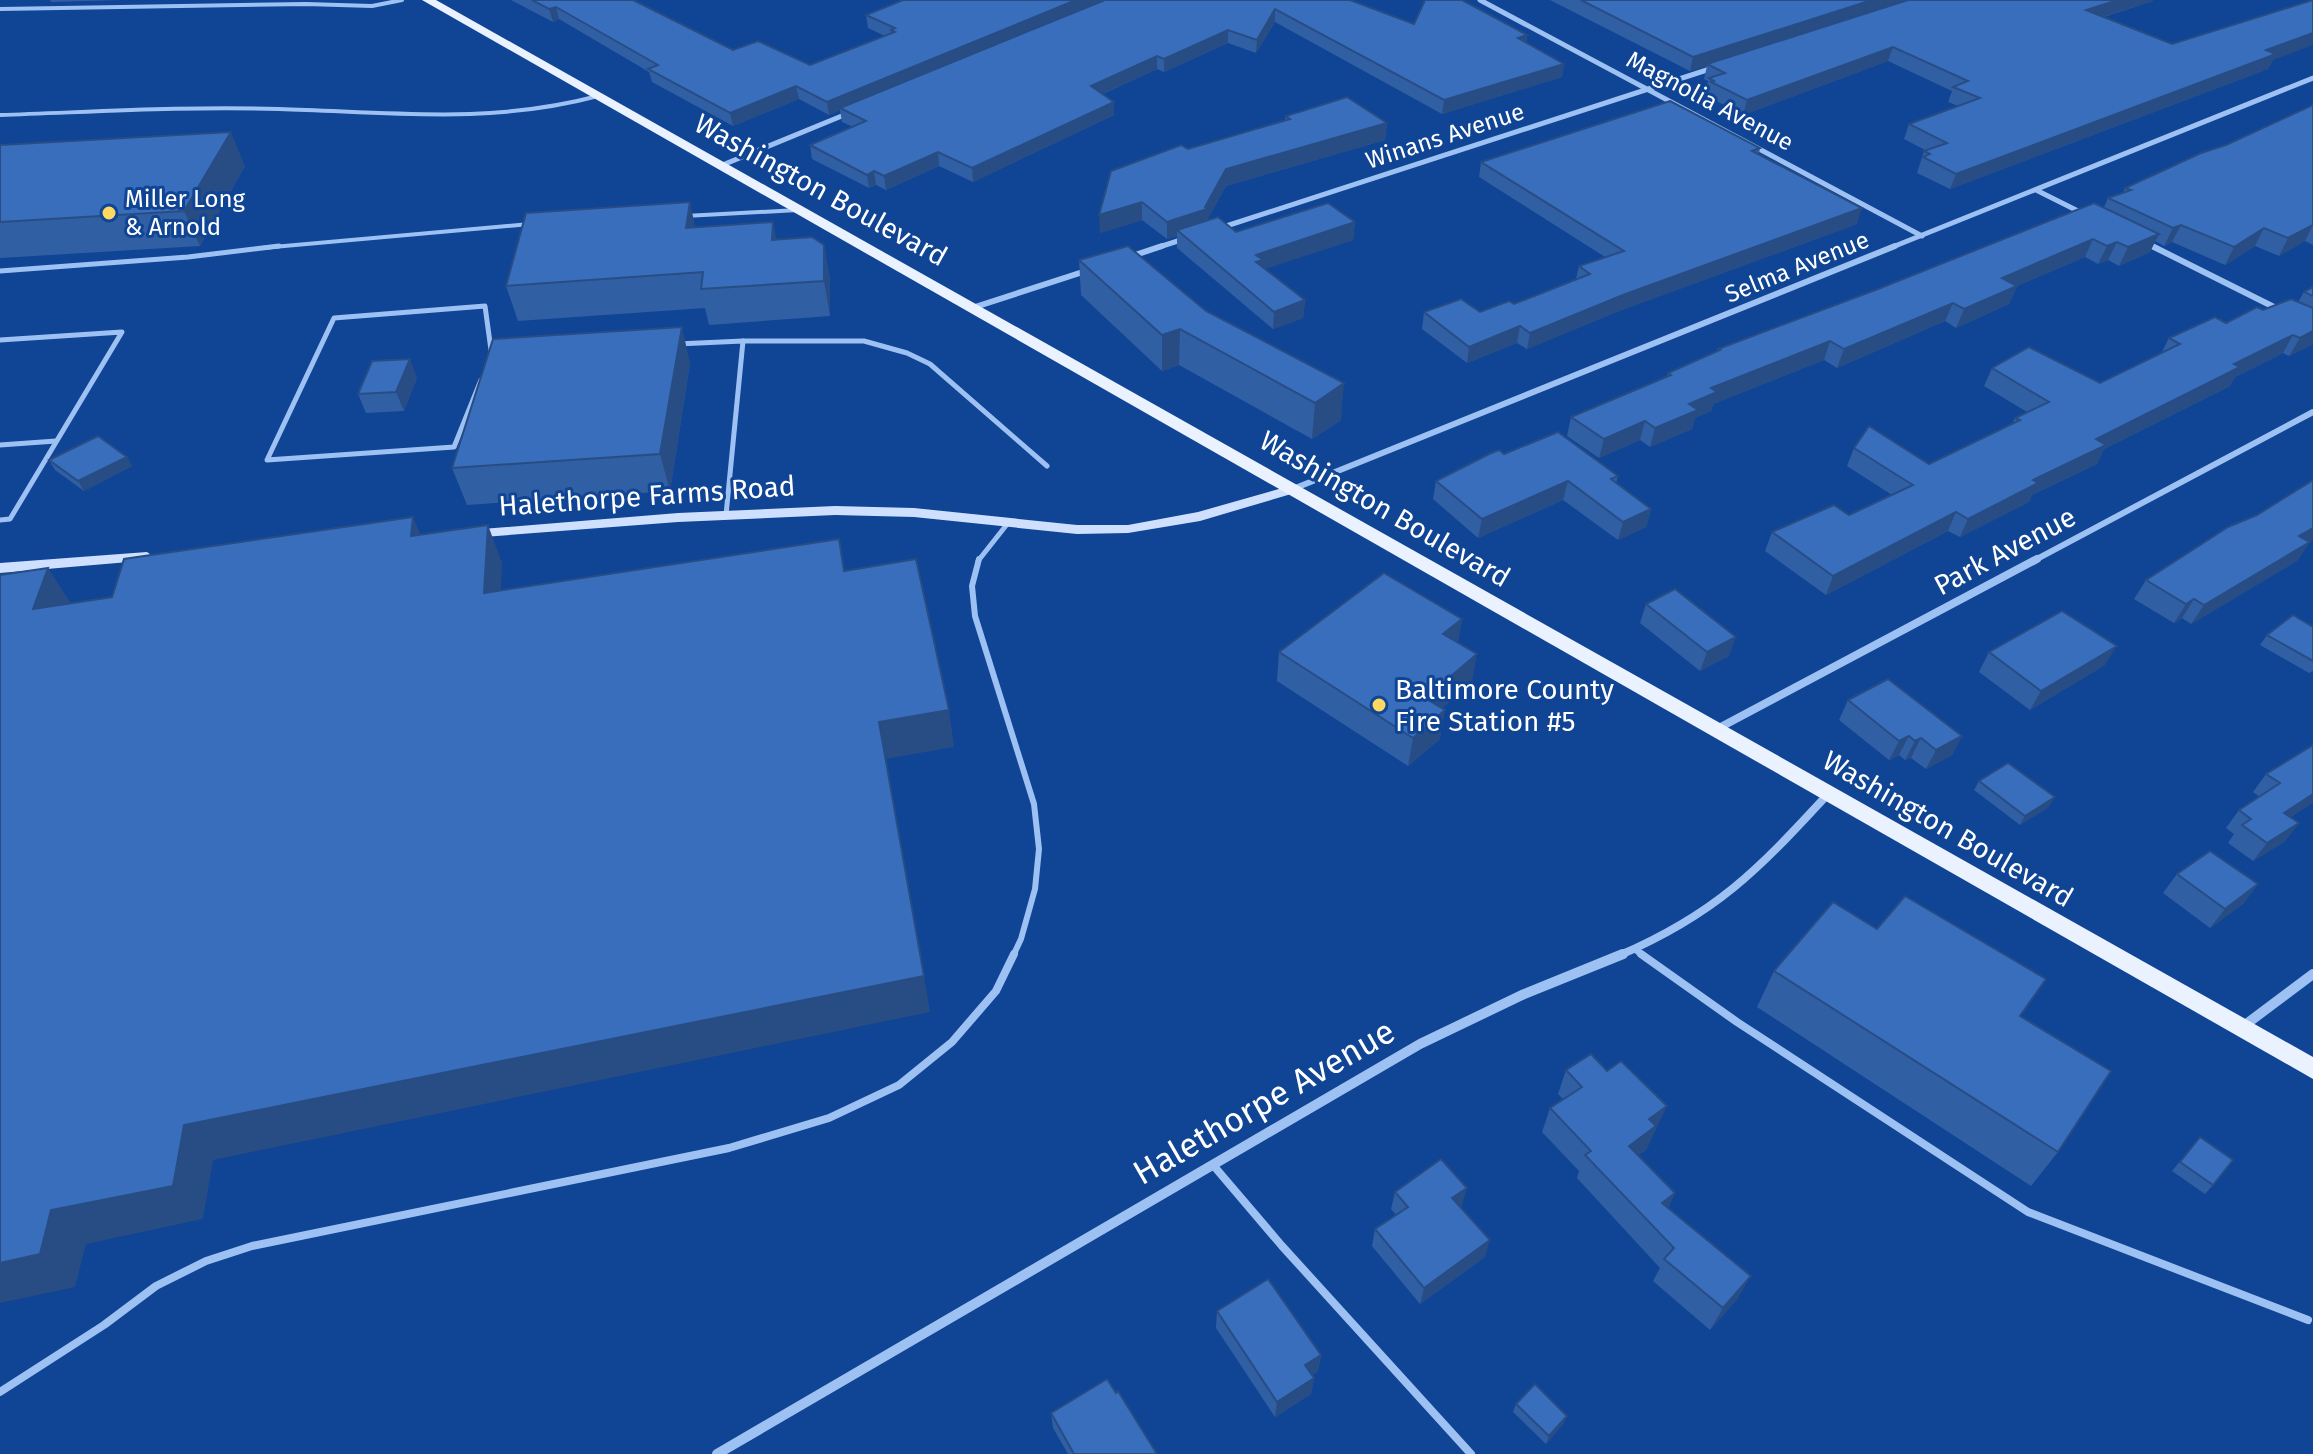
<svg xmlns="http://www.w3.org/2000/svg" width="2313" height="1454" font-family="'Fira Sans',sans-serif">
<style>
.lines{fill:none;stroke-linecap:round;stroke-linejoin:round}
.lane-far3{stroke:#9ec1f3;stroke-width:4}
.lane-far2{stroke:#9ec1f3;stroke-width:5}
.lane-far1{stroke:#9ec1f3;stroke-width:6}
.lane{stroke:#9ec1f3;stroke-width:8}
.street-far3{stroke:#9ec1f3;stroke-width:5}
.street-far2{stroke:#9ec1f3;stroke-width:6}
.street-far1{stroke:#9ec1f3;stroke-width:8}
.street{stroke:#9ec1f3;stroke-width:10}
.secondary{fill:#cee0fd;fill-rule:evenodd}
.primary{fill:#ebf2ff;fill-rule:evenodd}
.wall{fill:#315fa3}
.shaded-wall{fill:#284d84}
.building{fill:#396ebd;stroke:#284d84;stroke-width:2}
.poi-dot{fill:#ffd861;stroke:#104494;stroke-width:3}
.labels{text-anchor:middle;dominant-baseline:central;stroke-width:6;stroke-linejoin:round;paint-order:stroke}
.far-street-label{font-size:24px;fill:#fff;stroke:#104494}
.far-poi-label{font-size:24px;fill:#fff;stroke:#104494;text-anchor:start}
.street-label{font-size:28px;fill:#fff;stroke:#104494}
.poi-label{font-size:28px;fill:#fff;stroke:#104494;text-anchor:start}
.near-street-label{font-size:34px;fill:#fff;stroke:#104494}
</style>
<rect width="100%" height="100%" fill="#104494"/>
<g class="lines">
<g class="lane-far3">
<polyline points="0,9 306,4 372,6 402,0"/>
<path d="M 0,115 C 93,112 186,106 279,109 C 389,112 489,125 598,96"/>
<polyline points="685,216 798,210"/>
<polyline points="262,248 530,224"/>
</g>
<g class="lane-far2">
<polyline points="0,271 188,257 279,246"/>
<polyline points="0,340 122,332 10,519 0,520"/>
<polyline points="743,341 864,341 907,353 930,364 1047,466"/>
<polyline points="677,344 743,341 726,515"/>
<polyline points="481,380 454,447 267,460 334,318 485,306 491,350"/>
<polyline points="0,445 56,441"/>
<polyline points="978,561 1008,523"/>
</g>
<g class="lane-far1">
<polyline points="979,559 972,586 975,616 1034,804 1039,849 1035,889 1021,939 1013,956"/>
<polyline points="1634,949 1644,956"/>
</g>
<g class="lane">
<polyline points="1641,954 1737,1022 2028,1212 2308,1320"/>
<polyline points="1213,1165 1282,1246 1471,1454"/>
<polyline points="0,1392 104,1325 156,1286 206,1261 252,1246 729,1148 829,1118 899,1085 952,1042 996,991 1014,954"/>
</g>
<g class="street-far3">
<polyline points="1480,0 1922,236"/>
<polyline points="720,166 849,113"/>
<polyline points="2038,191 2086,215"/>
<polyline points="1220,228 1713,68"/>
<polyline points="2145,243 2156,248"/>
<polyline points="1156,248 1184,239"/>
<polyline points="1890,248 2313,78"/>
</g>
<g class="street-far2">
<polyline points="2152,246 2280,310"/>
<polyline points="1129,257 1162,246"/>
<polyline points="972,308 1089,270"/>
<polyline points="1293,489 1895,246"/>
<polyline points="2033,561 2313,412"/>
</g>
<g class="street-far1">
<polyline points="1717,729 2037,559"/>
<path d="M 1618,956 C 1716,914 1758,870 1828,794"/>
</g>
<g class="street">
<polyline points="2241,1028 2313,974"/>
<polyline points="717,1454 1420,1044 1522,995 1623,954"/>
</g>
<g class="secondary">
<polygon points="1293,485 1298,486 1300,489 1298,492 1200,521 1128,533 1077,534 914,517 835,515 678,522 470,538 463,534 470,530 678,513 835,506 914,508 1077,525 1128,525 1198,512"/>
<polygon points="147,552 154,557 152,560 0,573 0,563"/>
</g>
<polygon class="primary" points="422,0 436,0 2313,1057 2313,1079"/>
</g>
<g class="wall">
<polygon points="50,0 121,0 51,2"/>
<polygon points="511,0 637,0 635,1 733,50 810,65 885,36 868,28 866,15 1350,0 1414,24 1527,35 1526,43 1564,64 1562,77 1442,114 1275,22 1256,53 1228,43 1164,72 1157,69 1103,94 1114,102 1114,115 973,182 939,166 886,190 876,185 869,188 812,159 810,145 853,127 842,122 840,110 829,115 799,99 733,126 652,82 649,72 559,19 553,22"/>
<polygon points="1550,0 2153,0 2153,1 2104,17 2172,44 2273,60 2268,69 1950,189 1917,173 1924,151 1927,151 1904,139 1909,124 1958,106 1948,102 1952,91 1888,61 1743,115 1707,96 1708,95 1705,93 1708,81 1704,79 1707,66 1690,71"/>
<polygon points="2313,105 2313,245 2305,241 2279,256 2255,246 2225,265 2172,242 2164,246 2155,241 2150,252 2119,266 2108,260 2098,264 2085,257 2017,286 2009,304 1956,328 1945,321 1837,368 1824,360 1713,404 1711,411 1695,418 1692,429 1650,447 1640,440 1599,458 1567,436 1571,417 1667,376 1668,373 1717,352 1718,349 2104,207 2108,198 2123,193 2125,188 2226,145"/>
<polygon points="1286,116 1387,123 1385,140 1226,186 1207,220 1236,232 1355,222 1353,240 1264,269 1305,300 1303,318 1273,329 1177,248 1177,236 1167,239 1142,220 1100,233 1188,149 1285,120"/>
<polygon points="0,145 245,166 200,246 0,258"/>
<polygon points="1760,148 1759,154 1857,224 1619,311 1527,349 1517,343 1467,363 1422,329 1424,312 1480,312 1514,304 1576,279 1579,266 1605,257 1479,177 1481,162"/>
<polygon points="695,228 824,245 830,280 830,316 709,325 705,308 518,321 506,286"/>
<polygon points="1079,260 1206,311 1341,420 1312,439 1179,365 1162,371 1081,295"/>
<polygon points="2313,287 2313,344 2289,356 2283,353 2235,377 2230,386 2104,449 2097,464 2032,495 2029,502 1960,537 1948,531 1826,595 1765,551 1772,532 1849,515 1892,495 1847,466 1854,448 1929,464 2012,424 2015,418 2027,412 1984,386 1992,368 2100,383 2161,354 2169,338 2226,323 2263,310 2298,302 2304,292"/>
<polygon points="690,363 670,491 467,505 452,468"/>
<polygon points="417,378 404,411 366,413 358,394"/>
<polygon points="1504,454 1618,476 1616,483 1651,509 1646,527 1618,540 1563,500 1478,538 1433,499 1436,481"/>
<polygon points="127,457 132,466 84,491 55,470 49,460"/>
<polygon points="2309,543 2297,561 2191,624 2182,618 2174,623 2134,599 2146,580"/>
<polygon points="1646,604 1729,656 1700,671 1640,623"/>
<polygon points="1462,619 1458,642 1472,683 1442,708 1440,739 1408,766 1277,681 1279,652"/>
<polygon points="2313,627 2313,671 2309,673 2260,645 2267,635"/>
<polygon points="1989,652 2105,665 2030,710 1979,672"/>
<polygon points="1848,700 1962,736 1952,755 1926,769 1911,758 1905,760 1899,755 1889,760 1839,720"/>
<polygon points="2313,745 2291,818 2299,823 2284,842 2253,861 2228,843 2234,834 2226,828 2239,810 2260,797 2253,792 2266,774"/>
<polygon points="1979,781 2049,807 2020,825 1974,790"/>
<polygon points="2177,874 2258,884 2243,904 2210,928 2163,893"/>
<polygon points="1774,971 2021,1016 2058,1152 2031,1186 1757,1007"/>
<polygon points="1566,1070 1656,1130 1654,1132 1646,1150 1638,1155 1675,1193 1668,1208 1738,1298 1710,1330 1653,1281 1660,1268 1577,1178 1579,1171 1542,1132 1550,1108 1563,1099 1558,1094"/>
<polygon points="2200,1137 2213,1185 2205,1194 2172,1171"/>
<polygon points="1395,1192 1462,1205 1460,1207 1485,1257 1420,1304 1372,1246 1375,1229 1396,1215 1391,1209"/>
<polygon points="1217,1311 1321,1355 1318,1371 1312,1375 1314,1378 1311,1394 1275,1417 1216,1328"/>
<polygon points="1516,1404 1564,1423 1546,1444 1513,1412"/>
<polygon points="1051,1413 1157,1454 1068,1454 1053,1428"/>
</g>
<g class="shaded-wall">
<polygon points="1076,0 1108,0 840,108 840,110 829,115 827,102"/>
<polygon points="1872,0 1912,0 1707,64 1707,66 1690,71 1693,57"/>
<polygon points="2118,0 2153,0 2153,1 2080,24 2086,10"/>
<polygon points="556,7 559,19 553,22 549,9"/>
<polygon points="1275,9 1275,22 1256,53 1257,40"/>
<polygon points="1228,30 1228,43 1164,72 1164,59"/>
<polygon points="2313,33 2313,45 2273,60 2268,69 1950,189 1956,174 2266,50"/>
<polygon points="1527,35 1525,48 1518,38"/>
<polygon points="1893,47 1888,61 1743,115 1747,100"/>
<polygon points="1157,56 1157,69 1091,99 1091,86"/>
<polygon points="1564,64 1562,77 1442,114 1444,100"/>
<polygon points="796,86 799,99 733,126 730,113"/>
<polygon points="1114,102 1114,115 973,182 972,168"/>
<polygon points="1387,123 1385,140 1226,186 1207,220 1207,226 1177,230 1177,236 1167,239 1167,222 1205,207 1226,169"/>
<polygon points="231,132 245,166 200,246 184,211"/>
<polygon points="938,152 939,166 886,190 884,176"/>
<polygon points="874,171 876,185 869,188 867,175"/>
<polygon points="690,202 697,236 686,228"/>
<polygon points="1142,202 1142,220 1100,233 1099,215"/>
<polygon points="1862,208 1857,224 1619,311 1527,349 1530,333 1623,295"/>
<polygon points="773,222 780,257 772,240"/>
<polygon points="1355,222 1353,240 1262,270 1255,280 1256,255"/>
<polygon points="2181,225 2172,242 2164,246 2173,228"/>
<polygon points="2313,225 2305,241 2279,256 2288,238"/>
<polygon points="2264,228 2255,246 2225,265 2234,247"/>
<polygon points="2159,234 2150,252 2119,266 2128,247"/>
<polygon points="2093,239 2085,257 2017,286 2009,304 1956,328 1964,309 2002,278"/>
<polygon points="2117,242 2108,260 2098,264 2107,246"/>
<polygon points="824,245 830,280 830,316 824,281"/>
<polygon points="1305,300 1303,318 1273,329 1274,312"/>
<polygon points="1953,303 1945,321 1837,368 1844,349"/>
<polygon points="1520,326 1517,343 1467,363 1469,347"/>
<polygon points="682,327 690,363 670,491 660,454"/>
<polygon points="1180,329 1179,365 1162,371 1162,335"/>
<polygon points="2313,331 2313,344 2289,356 2300,338"/>
<polygon points="2293,335 2283,353 2235,377 2230,386 2104,449 2097,464 2032,495 2029,502 1960,537 1968,519 2033,480 2096,439 2234,364"/>
<polygon points="1830,341 1824,360 1713,404 1711,411 1695,418 1692,429 1650,447 1655,428 1711,388"/>
<polygon points="410,359 417,378 404,411 396,392"/>
<polygon points="1344,383 1341,420 1312,439 1315,403"/>
<polygon points="1645,421 1640,440 1599,458 1604,439"/>
<polygon points="127,457 132,466 84,491 78,481"/>
<polygon points="1568,481 1563,500 1478,538 1482,519"/>
<polygon points="1651,509 1646,527 1618,540 1623,522"/>
<polygon points="1956,512 1948,531 1826,595 1833,576"/>
<polygon points="413,517 429,554 411,536"/>
<polygon points="488,525 502,563 499,631 484,593"/>
<polygon points="2313,528 2313,540 2309,543 2297,561 2191,624 2204,605 2299,536"/>
<polygon points="48,568 72,605 33,609"/>
<polygon points="2194,599 2182,618 2174,623 2186,604"/>
<polygon points="1462,619 1457,648 1443,634"/>
<polygon points="1736,637 1729,656 1700,671 1707,652"/>
<polygon points="2117,646 2105,665 2030,710 2041,691"/>
<polygon points="1477,654 1472,683 1420,726 1425,698"/>
<polygon points="949,710 954,747 885,759 879,722"/>
<polygon points="1445,710 1440,739 1408,766 1413,738"/>
<polygon points="1909,736 1899,755 1889,760 1899,741"/>
<polygon points="1962,736 1952,755 1926,769 1936,750"/>
<polygon points="1921,738 1911,758 1905,760 1915,741"/>
<polygon points="2313,794 2313,803 2270,831 2284,813"/>
<polygon points="2055,797 2049,807 2020,825 2025,816"/>
<polygon points="2299,823 2284,842 2253,861 2267,843"/>
<polygon points="2258,884 2243,904 2210,928 2225,909"/>
<polygon points="924,976 930,1012 213,1160 203,1219 86,1244 75,1287 0,1303 0,1263 51,1210 184,1125"/>
<polygon points="1667,1106 1646,1150 1619,1169 1629,1146 1649,1119"/>
<polygon points="1467,1188 1462,1205 1448,1215 1452,1198"/>
<polygon points="1675,1193 1664,1216 1651,1225 1662,1203"/>
<polygon points="1490,1240 1485,1257 1420,1304 1424,1288"/>
<polygon points="1751,1276 1738,1298 1710,1330 1723,1308"/>
<polygon points="1321,1355 1318,1371 1303,1381 1305,1365"/>
<polygon points="1314,1378 1311,1394 1275,1417 1277,1402"/>
<polygon points="1567,1416 1564,1423 1546,1444 1549,1436"/>
</g>
<g class="building">
<polygon points="532,0 633,0 733,50 758,41 810,65 895,32 891,30 895,28 866,15 903,0 1076,0 827,102 796,86 730,113 648,69 658,65 556,7 549,9"/>
<polygon points="1105,0 1350,0 1414,24 1425,0 1462,0 1527,35 1518,38 1564,64 1444,100 1275,9 1257,40 1228,30 1164,59 1157,56 1091,86 1114,102 972,168 938,152 884,176 874,171 867,175 810,145 866,121 840,108"/>
<polygon points="1581,0 1872,0 1693,57"/>
<polygon points="1908,0 2118,0 2086,10 2172,44 2313,0 2313,33 2266,50 2276,54 1956,174 1923,157 1930,154 1924,151 1947,143 1909,124 1980,98 1953,87 1968,81 1893,47 1747,100 1711,82 1714,81 1709,78 1725,73 1707,64"/>
<polygon points="1347,97 1387,123 1226,169 1205,207 1207,209 1167,222 1142,202 1099,215 1111,171 1181,145 1188,149 1290,119 1286,116"/>
<polygon points="1670,101 1760,148 1752,151 1862,208 1623,295 1530,333 1520,326 1469,347 1424,312 1461,299 1480,312 1509,301 1514,304 1590,274 1579,266 1624,251 1481,162"/>
<polygon points="2313,105 2313,225 2288,238 2264,228 2234,247 2181,225 2173,228 2108,198 2131,190 2125,188 2201,153 2226,145"/>
<polygon points="231,132 184,211 0,222 0,145"/>
<polygon points="690,202 686,228 773,222 772,240 812,237 824,245 824,281 701,289 703,272 506,286 526,213"/>
<polygon points="1328,203 1355,222 1256,255 1263,260 1256,262 1305,300 1274,312 1177,230 1218,217 1236,232"/>
<polygon points="2094,203 2159,234 2128,247 2117,242 2107,246 2093,239 2002,278 2017,286 1964,309 1953,303 1844,349 1830,341 1711,388 1717,392 1689,404 1698,410 1655,428 1645,421 1604,439 1571,417 1671,375 1668,373 1720,350 1718,349 1878,289"/>
<polygon points="1128,246 1206,311 1344,383 1315,403 1180,329 1162,335 1079,260"/>
<polygon points="2313,287 2313,296 2304,292"/>
<polygon points="2291,299 2313,308 2313,331 2300,338 2293,335 2234,364 2240,367 2096,439 2106,445 2033,480 2038,483 1968,519 1956,512 1833,576 1772,532 1834,505 1849,515 1913,485 1854,448 1869,426 1929,464 2020,420 2015,418 2049,402 1992,368 2029,347 2100,383 2180,344 2169,338 2215,317 2226,323 2257,307 2263,310"/>
<polygon points="682,327 660,454 452,468 493,339"/>
<polygon points="410,359 396,392 358,394 372,361"/>
<polygon points="1558,432 1618,476 1611,479 1651,509 1623,522 1568,481 1482,519 1436,481 1489,454 1499,450 1504,454"/>
<polygon points="98,436 127,457 78,481 49,460"/>
<polygon points="2313,480 2313,528 2299,536 2310,542 2204,605 2194,599 2186,604 2146,580 2228,527 2257,515"/>
<polygon points="413,517 411,536 488,525 484,593 839,539 844,571 916,559 949,710 879,722 924,976 184,1125 173,1186 51,1210 40,1254 0,1263 0,575 48,568 33,609 112,597 124,559"/>
<polygon points="1384,573 1462,619 1443,634 1477,654 1425,698 1445,710 1413,738 1279,652"/>
<polygon points="1675,589 1736,637 1707,652 1646,604"/>
<polygon points="2062,611 2117,646 2041,691 1989,652"/>
<polygon points="2293,615 2313,627 2313,661 2267,635"/>
<polygon points="1888,679 1962,736 1936,750 1921,738 1915,741 1909,736 1899,741 1848,700"/>
<polygon points="2313,745 2313,794 2284,813 2299,823 2267,843 2242,825 2251,819 2239,810 2280,783 2266,774"/>
<polygon points="2008,763 2055,797 2025,816 1979,781"/>
<polygon points="2210,851 2258,884 2225,909 2177,874"/>
<polygon points="1905,896 2046,979 2020,1016 2111,1071 2058,1152 1774,971 1833,902 1877,929"/>
<polygon points="1591,1054 1607,1071 1621,1061 1667,1106 1649,1119 1656,1126 1629,1146 1675,1193 1662,1203 1751,1276 1723,1308 1664,1259 1674,1248 1585,1155 1591,1151 1550,1108 1582,1087 1566,1070"/>
<polygon points="2200,1137 2233,1160 2213,1185 2180,1162"/>
<polygon points="1441,1159 1467,1188 1452,1198 1490,1240 1424,1288 1375,1229 1408,1207 1395,1192"/>
<polygon points="1268,1279 1321,1355 1305,1365 1314,1378 1277,1402 1217,1311"/>
<polygon points="1107,1379 1116,1393 1118,1391 1157,1454 1074,1454 1051,1413"/>
<polygon points="1535,1384 1567,1416 1549,1436 1516,1404"/>
</g>
<g class="poi-dot">
<circle cx="109" cy="213" r="8"/>
<circle cx="1379" cy="705" r="8"/>
</g>
<g class="labels">
<g class="far-street-label">
<text transform="translate(1710 101) rotate(28)">Magnolia Avenue</text>
<text transform="translate(1445 136) rotate(-18)">Winans Avenue</text>
<text transform="translate(1797 267) rotate(-22)">Selma Avenue</text>
</g>
<g class="far-poi-label">
<text x="125" y="199">Miller Long<tspan x="125" dy="28">&amp; Arnold</tspan></text>
</g>
<g class="street-label">
<text transform="translate(821 190) rotate(29)">Washington Boulevard</text>
<text transform="translate(647 496) rotate(-4)">Halethorpe Farms Road</text>
<text transform="translate(1385 509) rotate(30)">Washington Boulevard</text>
<text transform="translate(2005 551) rotate(-28)">Park Avenue</text>
<text transform="translate(1948 829) rotate(30)">Washington Boulevard</text>
</g>
<g class="poi-label">
<text x="1395" y="689">Baltimore County<tspan x="1395" dy="32">Fire Station #5</tspan></text>
</g>
<g class="near-street-label">
<text transform="translate(1264 1102) rotate(-30)">Halethorpe Avenue</text>
</g>
</g>
</svg>
